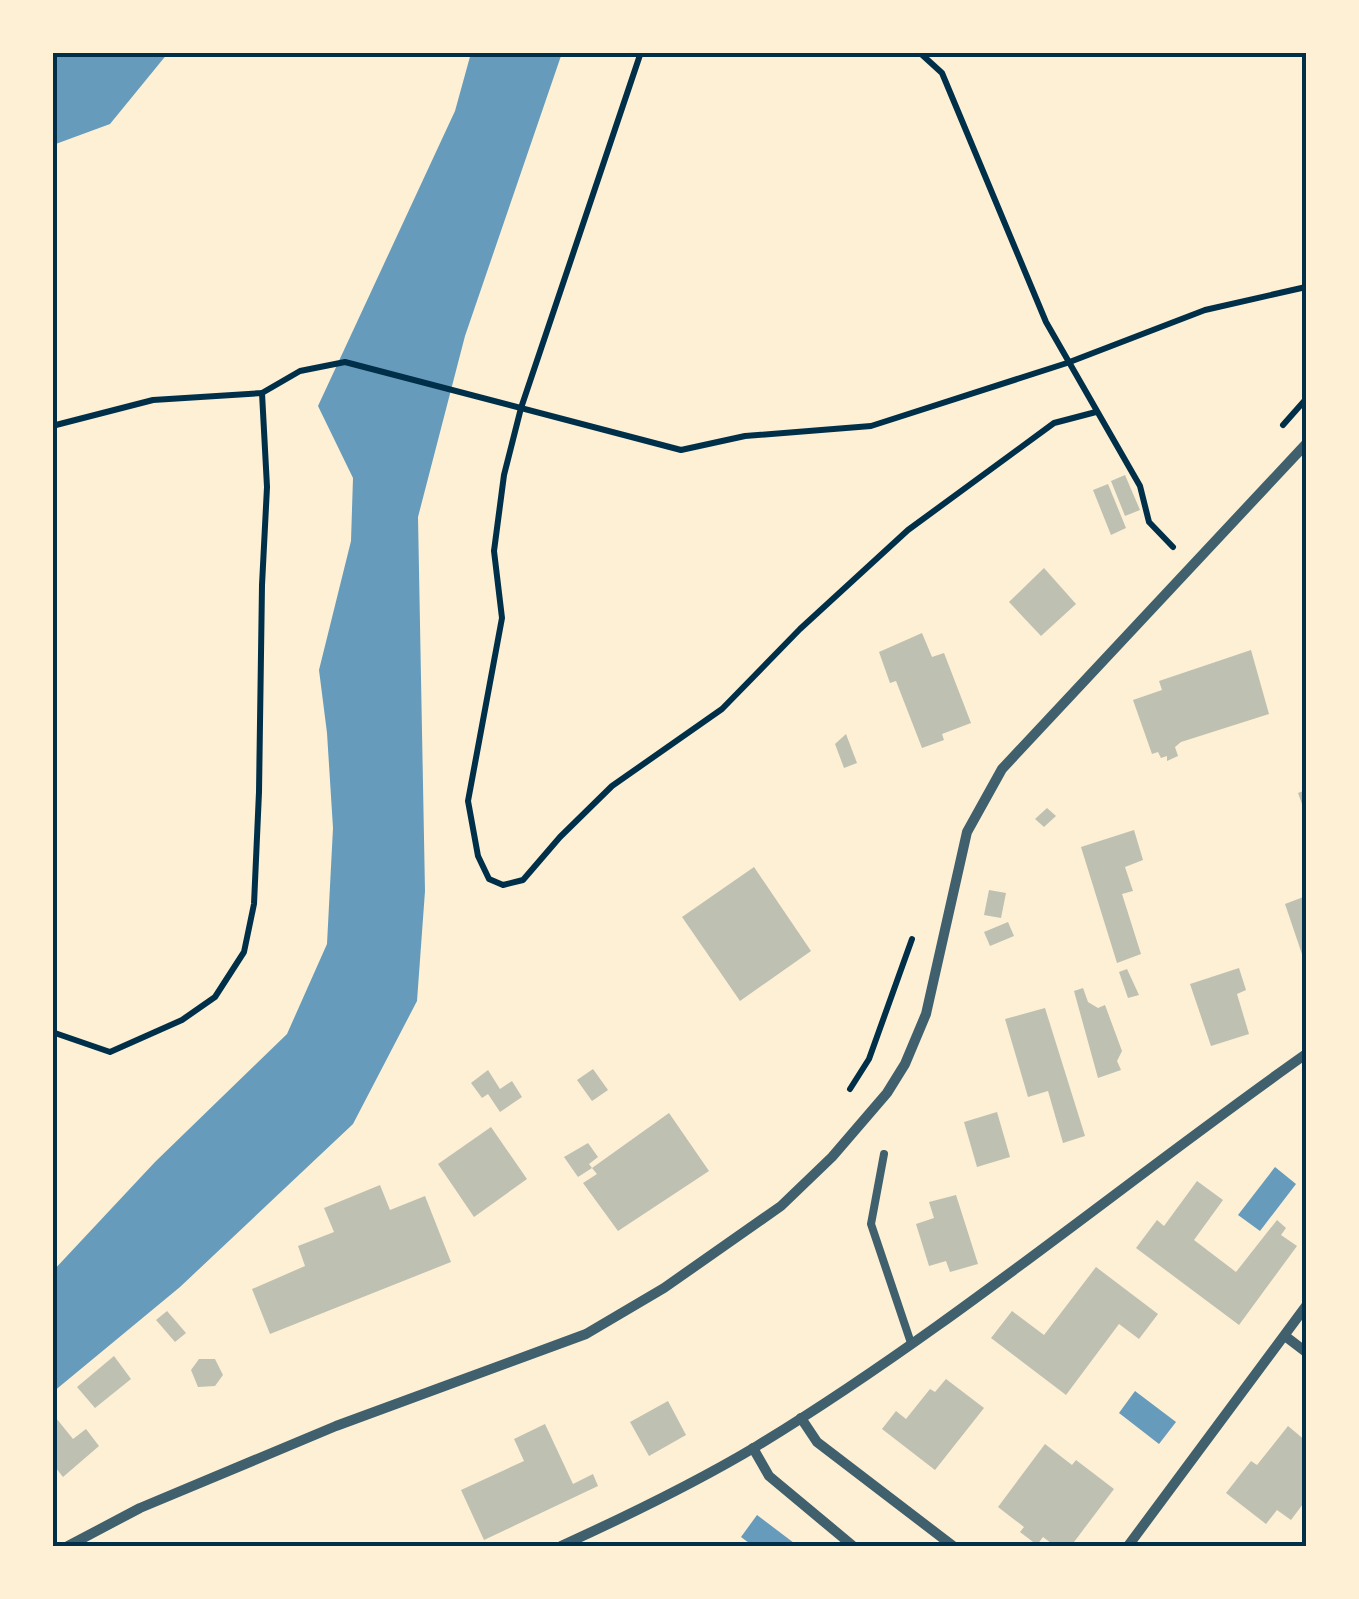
<svg xmlns="http://www.w3.org/2000/svg" width="1359" height="1599" font-family="Cabin,sans-serif">
<style>
.water{fill:#669bbc}
.building{fill:#bec0b2}
.lines{fill:none;stroke-linecap:round;stroke-linejoin:round}
.path{stroke:#003049;stroke-width:6}
.service{stroke:#3f606c;stroke-width:8}
.minor{stroke:#3f606c;stroke-width:10}
.neatline{fill:none;stroke:#003049;stroke-width:4}
</style>
<rect width="100%" height="100%" fill="#fdf0d5"/>
<g class="water">
<polygon points="53,52 168,52 168,53 110,124 53,145"/>
<polygon points="471,53 562,53 465,336 418,517 425,891 417,1001 353,1124 180,1287 53,1392 52,1272 155,1162 287,1034 327,944 333,828 327,733 319,670 351,541 353,478 318,406 455,111"/>
<polygon points="1275,1167 1296,1184 1260,1231 1238,1215"/>
<polygon points="1135,1391 1176,1422 1159,1444 1119,1413"/>
<polygon points="757,1515 798,1546 753,1546 741,1537"/>
</g>
<g class="building">
<polygon points="1125,475 1140,510 1125,516 1111,481"/>
<polygon points="1108,484 1126,528 1111,535 1093,490"/>
<polygon points="1044,568 1076,604 1041,636 1009,602"/>
<polygon points="922,633 932,657 944,653 971,723 942,734 944,740 922,748 896,681 890,683 879,652"/>
<polygon points="1251,650 1269,714 1181,742 1175,747 1178,756 1167,761 1167,756 1161,758 1158,752 1152,754 1133,700 1162,690 1159,681"/>
<polygon points="846,734 857,763 844,768 835,744"/>
<polygon points="1306,790 1306,815 1298,793"/>
<polygon points="1047,808 1056,816 1044,827 1035,819"/>
<polygon points="1134,830 1143,860 1125,867 1133,891 1122,894 1141,954 1117,963 1081,847"/>
<polygon points="754,867 811,951 740,1001 682,917"/>
<polygon points="989,890 1006,893 1001,918 984,915"/>
<polygon points="1306,896 1306,966 1285,904"/>
<polygon points="1008,922 1014,936 990,946 984,932"/>
<polygon points="1239,968 1246,990 1237,994 1249,1034 1211,1046 1190,984"/>
<polygon points="1127,969 1139,995 1128,998 1119,972"/>
<polygon points="1083,988 1088,1002 1098,1008 1105,1005 1122,1051 1117,1061 1121,1070 1098,1078 1074,991"/>
<polygon points="1045,1008 1085,1136 1063,1143 1048,1091 1028,1097 1005,1019"/>
<polygon points="593,1069 608,1090 592,1101 577,1080"/>
<polygon points="488,1070 500,1089 512,1081 522,1097 500,1112 488,1094 482,1098 471,1083"/>
<polygon points="997,1112 1010,1157 977,1167 964,1122"/>
<polygon points="669,1113 709,1171 618,1231 583,1183 597,1174 592,1168 578,1177 564,1157 588,1143 598,1157 589,1164 592,1168"/>
<polygon points="491,1127 527,1179 474,1217 438,1164"/>
<polygon points="1197,1181 1223,1200 1194,1240 1236,1272 1277,1220 1286,1228 1281,1235 1297,1246 1239,1325 1136,1248 1157,1220 1164,1226"/>
<polygon points="380,1185 390,1210 425,1196 451,1262 270,1334 252,1289 305,1266 298,1246 334,1232 324,1208"/>
<polygon points="956,1195 978,1264 950,1272 946,1261 929,1266 916,1224 934,1218 929,1202"/>
<polygon points="1096,1267 1158,1314 1139,1339 1119,1324 1066,1395 991,1338 1012,1311 1044,1335"/>
<polygon points="167,1311 186,1333 175,1342 156,1320"/>
<polygon points="114,1356 131,1379 95,1408 77,1387"/>
<polygon points="199,1359 215,1359 223,1375 215,1386 198,1387 191,1370"/>
<polygon points="946,1379 984,1408 935,1470 882,1429 896,1411 906,1419 930,1389 935,1392"/>
<polygon points="668,1401 686,1435 649,1456 630,1422"/>
<polygon points="56,1418 73,1439 86,1429 99,1446 63,1477 52,1463 52,1420"/>
<polygon points="545,1424 573,1484 593,1474 598,1486 484,1540 461,1490 524,1461 514,1439"/>
<polygon points="1288,1426 1306,1441 1306,1500 1291,1520 1277,1510 1266,1524 1226,1493 1251,1461 1257,1465"/>
<polygon points="1045,1444 1072,1465 1076,1460 1114,1489 1071,1546 1055,1546 1043,1537 1037,1545 1020,1532 1024,1527 998,1507"/>
</g>
<g class="lines">
<g class="path">
<polyline points="641,52 521,408 504,475 494,551 502,618 468,801 478,856 489,879 503,885 523,880 560,837 612,786 722,709 800,629 908,530 1054,423 1096,412"/>
<polyline points="919,52 942,73 1046,322 1140,486 1149,522 1173,547"/>
<polyline points="1283,425 1306,399"/>
<polyline points="52,426 153,400 262,393 300,371 345,362 681,450 745,436 871,426 1067,363 1205,310 1306,287"/>
<polyline points="52,1032 110,1052 182,1020 215,997 244,952 254,904 259,792 262,585 267,487 262,393"/>
<polyline points="850,1089 869,1059 912,939"/>
</g>
<polyline class="service" points="884,1154 871,1224 911,1343"/>
<g class="minor">
<polyline points="1285,1336 1306,1352"/>
<polyline points="801,1418 817,1442 953,1546"/>
<polyline points="753,1448 769,1476 853,1546"/>
<polyline points="68,1546 140,1508 336,1426 586,1334 664,1288 781,1206 832,1157 887,1093 905,1064 926,1014 967,832 1002,769 1306,444"/>
<path d="M 561,1546 C 627,1516 695,1483 757,1446 C 949,1329 1123,1183 1306,1054"/>
<polyline points="1128,1546 1306,1306"/>
</g>
</g>
<rect width="1359" height="1599" fill="none" stroke="#fdf0d5" stroke-width="110"/>
<rect x="55" y="55" width="1249" height="1489" class="neatline"/>
</svg>
